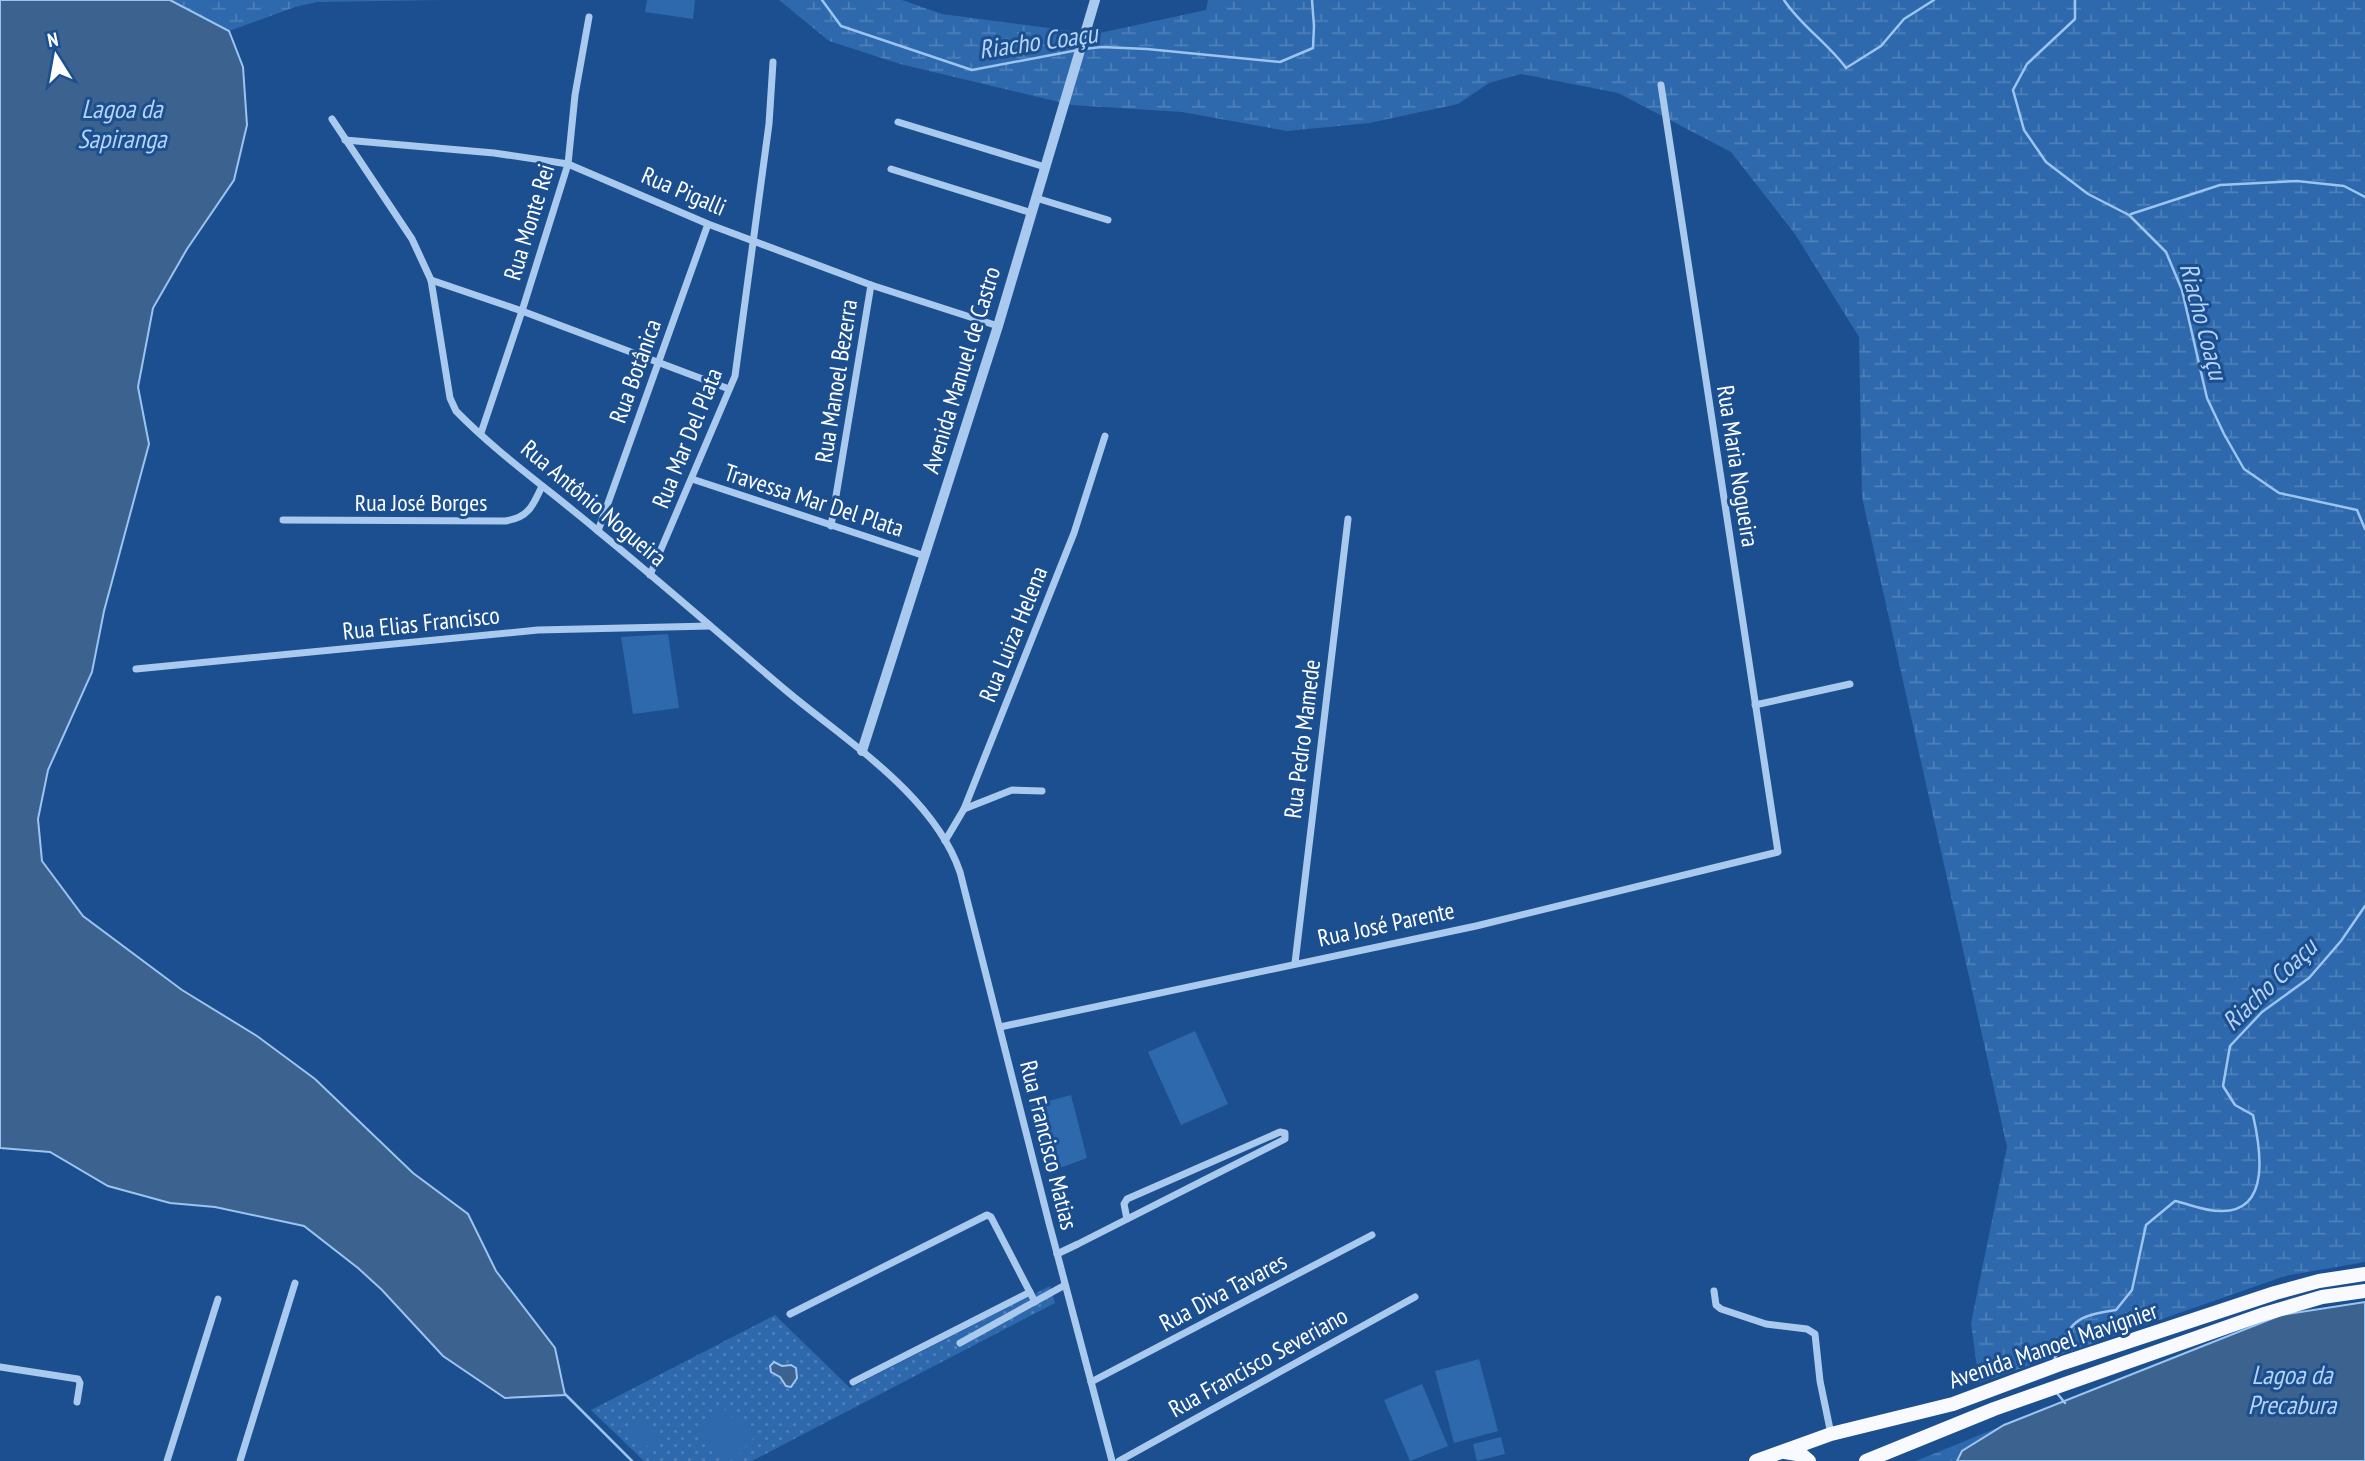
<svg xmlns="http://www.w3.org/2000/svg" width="2365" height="1461" font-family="'PT Sans Narrow',sans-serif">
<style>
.wetland{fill:url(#wetland-marsh)}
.park{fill:url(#park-dots)}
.pitch{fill:#2e69ad}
.water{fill:#3c6290;stroke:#9cc4f0;stroke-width:2}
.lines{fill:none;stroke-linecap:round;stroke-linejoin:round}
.stream{stroke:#9cc4f0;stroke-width:2.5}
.minor{stroke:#a9c9ee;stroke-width:7}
.tertiary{stroke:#a9c9ee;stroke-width:10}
.trunk{stroke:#f8faff;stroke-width:14}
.labels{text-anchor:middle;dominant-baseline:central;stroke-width:6;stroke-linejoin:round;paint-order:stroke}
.street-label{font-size:24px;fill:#fff;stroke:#1b4f8f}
.water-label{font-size:26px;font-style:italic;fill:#b5d3f5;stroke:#1b4f8f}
</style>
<defs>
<pattern id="wetland-marsh" width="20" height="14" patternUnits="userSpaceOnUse" patternTransform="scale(1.75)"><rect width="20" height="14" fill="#2e69ad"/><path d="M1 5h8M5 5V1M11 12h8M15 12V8" fill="none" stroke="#4d80b9"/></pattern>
<pattern id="park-dots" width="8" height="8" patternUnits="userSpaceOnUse" patternTransform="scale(1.75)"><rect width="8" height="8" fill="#2e69ad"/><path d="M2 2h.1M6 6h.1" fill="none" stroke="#4d80b9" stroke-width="1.8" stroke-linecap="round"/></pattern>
</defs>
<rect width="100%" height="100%" fill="#1b4f8f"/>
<g class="wetland">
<polygon points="170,0 446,0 317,2 295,7 229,31"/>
<polygon points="779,0 902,0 942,14 1095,34 1206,10 1208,0 2365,0 2365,1262 2285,1276 1979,1383 1971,1323 2007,1147 1862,497 1859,337 1795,234 1731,152 1618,93 1521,74 1489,83 1458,104 1369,123 1287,131 1182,112 1072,105 900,64 829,41"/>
<polygon points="2004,1425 1962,1451 1957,1461 1916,1461"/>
</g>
<polygon class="park" points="1050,1286 1055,1303 752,1461 644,1461 591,1410 775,1315 850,1388"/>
<g class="pitch">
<polygon points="647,0 695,0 693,19 645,12"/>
<polygon points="668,634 679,708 633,714 621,637"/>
<polygon points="1195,1031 1228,1104 1181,1125 1148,1052"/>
<polygon points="1071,1095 1087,1158 1046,1173 1030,1106"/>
<polygon points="1479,1359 1498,1431 1454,1443 1435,1371"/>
<polygon points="1422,1384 1448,1446 1410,1461 1384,1400"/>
<polygon points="720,1405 754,1438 732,1461 697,1429"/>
<polygon points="642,1418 665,1438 653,1451 630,1432"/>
<polygon points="1501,1437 1505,1454 1477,1461 1473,1444"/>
</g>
<g class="water">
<polygon points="0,0 170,0 229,31 243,67 247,125 234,180 187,249 153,308 138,387 149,444 104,611 92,672 48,770 38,819 42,861 83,916 182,990 257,1036 315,1079 413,1173 468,1214 496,1271 555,1348 565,1395 505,1398 443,1356 382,1290 358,1268 304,1226 215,1207 170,1203 108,1186 50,1152 0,1148"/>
<polygon points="2365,1302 2365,1461 1957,1461 1962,1451 2004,1425 2281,1315"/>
<polygon points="774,1362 782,1366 791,1365 796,1368 797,1378 791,1387 786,1386 780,1377 771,1372 770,1366"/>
</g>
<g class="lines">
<g class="stream">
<polyline points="822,0 841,26 972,70 1078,50"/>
<path d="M 1784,0 C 1801,26 1828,43 1846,68 L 1881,46 L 1904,19 L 1934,0"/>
<polyline points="2075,0 2075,19 2027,64 2013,90 2024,130 2046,162 2088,194 2129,215 2166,252 2182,290 2207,398 2224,434 2244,469 2279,493 2357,510 2365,529"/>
<polyline points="1084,49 1102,47 1147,49 1280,62 1313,48 1314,26 1312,0"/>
<polyline points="2131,214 2220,185 2297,181 2344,186 2365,197"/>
<path d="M 2054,1360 C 2072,1321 2072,1317 2116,1310 L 2132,1290 L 2146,1225 L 2175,1201 C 2189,1204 2207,1212 2222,1211 C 2272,1211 2260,1146 2253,1115 L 2235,1105 L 2223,1086 L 2230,1046 L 2262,1012 L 2309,978 L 2341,941 L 2365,906"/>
<polyline points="2056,1392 2065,1403"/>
<polyline points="565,1394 632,1461"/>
</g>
<g class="minor">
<path d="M 332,119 L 412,239 L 431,280 L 450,398 L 456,411 C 499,455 551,491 598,531 C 663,584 725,639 789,693 C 848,742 934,796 960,872 L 1049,1223 L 1112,1461"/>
<polyline points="898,122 1045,167"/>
<polyline points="345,140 494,153 568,164 708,224 871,285 998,326"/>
<polyline points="891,169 1032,213"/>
<polyline points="1036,198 1108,220"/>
<polyline points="431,280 522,311 729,389"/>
<polyline points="481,433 522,311 568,164 575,95 589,17"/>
<polyline points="692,479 925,556"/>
<path d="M 283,520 L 505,521 C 528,518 533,506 542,486"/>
<polyline points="831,526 871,285"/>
<polyline points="598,531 708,224"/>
<polyline points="650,575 735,376 769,124 773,62"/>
<polyline points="136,669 538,630 710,626"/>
<polyline points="1755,705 1850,684"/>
<polyline points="964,809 1012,790 1042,791"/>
<polyline points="945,841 964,809 1074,533 1105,436"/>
<polyline points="1295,963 1348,519"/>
<polyline points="1000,1027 1476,926 1778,852 1661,85"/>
<polyline points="1057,1254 1078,1244 1285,1139 1285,1133 1280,1132 1127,1199 1124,1204 1127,1219"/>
<polyline points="1714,1291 1716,1305 1721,1309 1766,1324 1807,1329 1815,1334 1820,1381 1831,1434"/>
<polyline points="790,1314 987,1215 991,1217 1035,1302"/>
<polyline points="960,1343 1065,1285"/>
<polyline points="0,1367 78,1379 80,1383 77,1402"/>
<polyline points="853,1382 1030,1292"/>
<polyline points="1091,1382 1372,1235"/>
<polyline points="167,1461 218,1299"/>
<polyline points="240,1461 295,1283"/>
<polyline points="1119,1461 1415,1297"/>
</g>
<polyline class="tertiary" points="862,751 998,326 1095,0"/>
<g class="trunk">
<polyline points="1785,1452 1802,1455 1809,1461"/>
<polyline points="1756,1461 1831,1434 1953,1404 2063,1363 2275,1293 2319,1281 2365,1274"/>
<polyline points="1866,1461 1994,1409 2261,1315 2322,1297 2365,1291"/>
</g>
</g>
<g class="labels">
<g class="street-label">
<text transform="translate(684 191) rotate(23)">Rua Pigalli</text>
<text transform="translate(529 222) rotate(-73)">Rua Monte Rei</text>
<text transform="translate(961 370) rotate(-73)">Avenida Manuel de Castro</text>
<text transform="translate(635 371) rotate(-70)">Rua Botânica</text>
<text transform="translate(836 381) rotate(-81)">Rua Manoel Bezerra</text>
<text transform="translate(687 438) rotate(-68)">Rua Mar Del Plata</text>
<text transform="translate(1738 466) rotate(81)">Rua Maria Nogueira</text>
<text transform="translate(814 500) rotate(18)">Travessa Mar Del Plata</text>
<text x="421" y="502">Rua José Borges</text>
<text transform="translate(594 503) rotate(40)">Rua Antônio Nogueira</text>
<text transform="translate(421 623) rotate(-6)">Rua Elias Francisco</text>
<text transform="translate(1013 634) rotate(-68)">Rua Luiza Helena</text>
<text transform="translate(1302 739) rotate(-83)">Rua Pedro Mamede</text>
<text transform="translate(1386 924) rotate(-12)">Rua José Parente</text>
<text transform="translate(1049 1145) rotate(76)">Rua Francisco Matias</text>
<text transform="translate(1223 1292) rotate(-28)">Rua Diva Tavares</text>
<text transform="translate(2053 1345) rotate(-19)">Avenida Manoel Mavignier</text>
<text transform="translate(1258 1362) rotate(-29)">Rua Francisco Severiano</text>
</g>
<g class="water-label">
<text transform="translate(1038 41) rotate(-8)">Riacho Coaçu</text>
<text x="122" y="108">Lagoa da<tspan x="122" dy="30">Sapiranga</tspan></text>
<text transform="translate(2204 321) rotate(75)">Riacho Coaçu</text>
<text transform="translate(2269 984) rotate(-44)">Riacho Coaçu</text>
<text x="2292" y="1374">Lagoa da<tspan x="2292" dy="30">Precabura</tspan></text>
</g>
</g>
<g transform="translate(56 56) rotate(349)" stroke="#1b4f8f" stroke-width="5" paint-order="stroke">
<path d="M0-5L12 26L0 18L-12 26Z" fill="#ffffff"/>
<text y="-10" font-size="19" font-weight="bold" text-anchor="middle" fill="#ffffff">N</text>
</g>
</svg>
